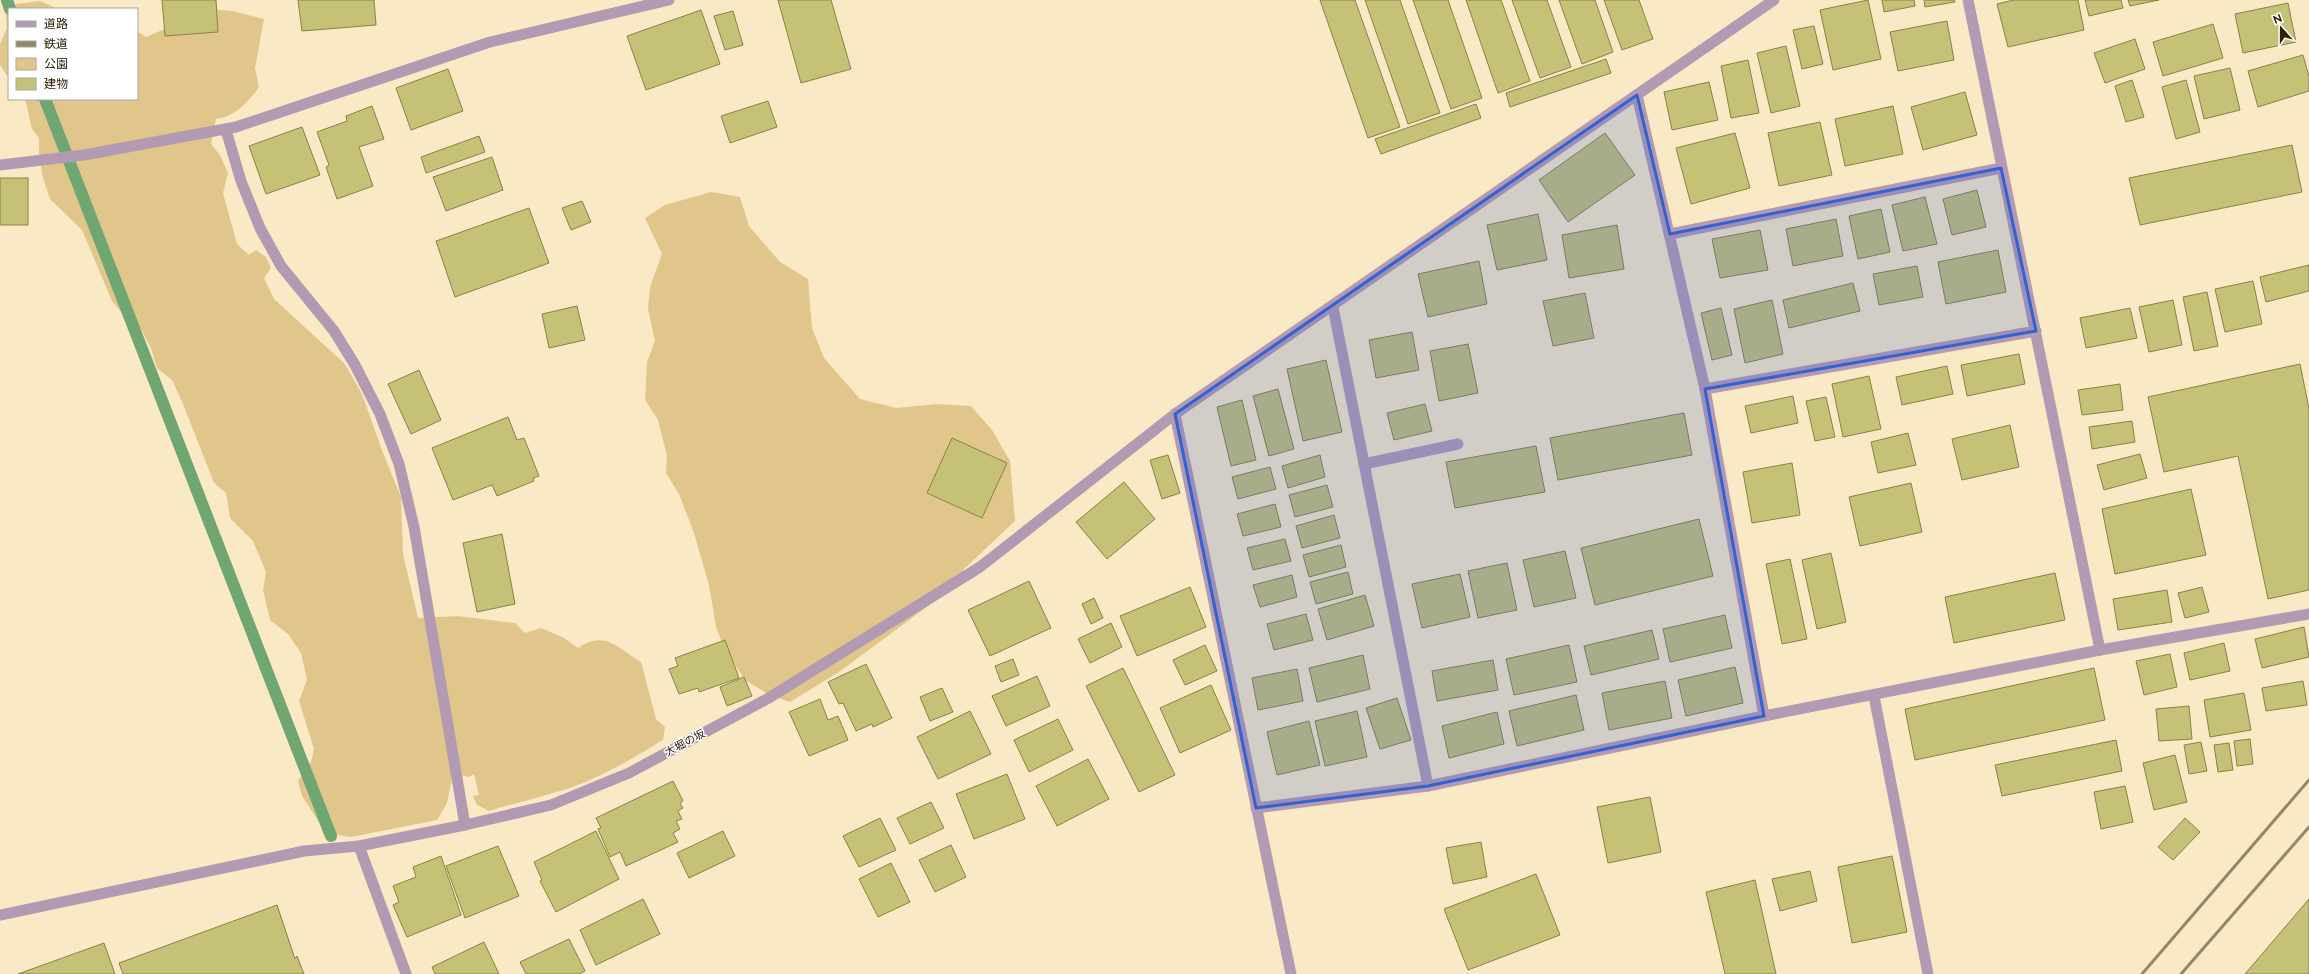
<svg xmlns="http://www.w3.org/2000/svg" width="2309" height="974" font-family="Raleway,'Noto Sans JP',sans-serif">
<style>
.green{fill:#e1c68c}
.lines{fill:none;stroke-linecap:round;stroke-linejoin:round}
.stream{stroke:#70a672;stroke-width:12}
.building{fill:#c5c177;stroke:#878345}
.service{stroke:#b29bb2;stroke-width:11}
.minor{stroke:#b29bb2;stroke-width:11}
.rail{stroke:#958769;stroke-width:3}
.marked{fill:#3660d0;fill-opacity:0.2;stroke:#3660d0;stroke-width:3;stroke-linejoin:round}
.labels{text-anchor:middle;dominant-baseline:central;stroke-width:3;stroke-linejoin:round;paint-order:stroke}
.street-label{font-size:11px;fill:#2b2108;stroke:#fff}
</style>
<rect width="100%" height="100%" fill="#fae9c5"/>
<g class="green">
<polygon points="40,1 58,9 10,9 15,4"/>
<path d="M 211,9 L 232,11 L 264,19 L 255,68 L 259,87 C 247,103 236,116 216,119 L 211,144 L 220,155 L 228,173 L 223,193 L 237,244 L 249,255 L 256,250 L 266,257 L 271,268 L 264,278 L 274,299 L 345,364 L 362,394 L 383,453 L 401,497 L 403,554 L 418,618 L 458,616 L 515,623 L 525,633 L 541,628 L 564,638 L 578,648 C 605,629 619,649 641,662 L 656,719 L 665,727 L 663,740 C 630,760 594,782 556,792 C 534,799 511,804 489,811 L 477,805 L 473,796 L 479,795 L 474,774 L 469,777 L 453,773 L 447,803 L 437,820 L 351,837 L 326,833 L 302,796 L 298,781 L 311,762 L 314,749 L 299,701 L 307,680 L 301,653 L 288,634 L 270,620 L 263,590 L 266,572 L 253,541 L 230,518 L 226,493 L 214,483 L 183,404 L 172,380 L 157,368 L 151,348 L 141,329 L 127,319 L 112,301 L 82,230 L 50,199 L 43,178 L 39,156 L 39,138 L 32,129 L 25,99 L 137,99 L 137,31 L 146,37 Z"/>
<polygon points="9,10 9,79 0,65 0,44 7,28 6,14"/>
<polygon points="711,192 740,197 749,226 780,262 808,279 812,328 824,358 860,399 896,408 937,404 971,406 992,430 1010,461 1015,521 964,569 943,595 839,672 790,702 770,695 745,680 725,650 716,627 709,585 694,533 679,494 666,473 667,456 658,420 645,400 647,362 655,341 648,309 650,287 662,254 645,218 665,205"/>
</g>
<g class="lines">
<g class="stream">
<polyline points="7,0 10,9"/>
<polyline points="45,99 331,836"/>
</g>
</g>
<g class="building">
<polygon points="162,0 216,0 218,32 165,36"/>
<polygon points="298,0 374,0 376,25 302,31"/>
<polygon points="778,0 831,0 851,69 801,83"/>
<polygon points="1320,0 1355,0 1400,127 1368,138"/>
<polygon points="1365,0 1400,0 1440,113 1408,124"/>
<polygon points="1413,0 1448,0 1482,98 1451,109"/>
<polygon points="1466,0 1501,0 1530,81 1498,93"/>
<polygon points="1512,0 1547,0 1571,67 1540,78"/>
<polygon points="1559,0 1595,0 1613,52 1582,64"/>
<polygon points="1604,0 1639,0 1653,39 1622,50"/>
<polygon points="1868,0 1881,59 1833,70 1820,10"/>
<polygon points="1882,0 1914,0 1915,6 1884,12"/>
<polygon points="1924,0 1954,0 1955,2 1925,7"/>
<polygon points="2013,0 2078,0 2084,30 2008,47 1997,4"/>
<polygon points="2085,0 2121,0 2123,8 2089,16"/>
<polygon points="2128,0 2159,0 2130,6"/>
<polygon points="2288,3 2296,42 2243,53 2235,14"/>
<polygon points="701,10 720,64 646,90 627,36"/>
<polygon points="733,11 743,45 725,50 714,16"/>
<polygon points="1947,21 1954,60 1898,71 1890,32"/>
<polygon points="2213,24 2223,58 2163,76 2153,42"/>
<polygon points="1814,26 1823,64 1802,69 1793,30"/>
<polygon points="2135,39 2145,69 2105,83 2094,53"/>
<polygon points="1786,46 1800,106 1771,113 1757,53"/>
<polygon points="2303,55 2309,76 2309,91 2258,107 2248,71"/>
<polygon points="1606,59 1611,73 1510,107 1506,93"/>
<polygon points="1748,60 1759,113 1731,118 1721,66"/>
<polygon points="2230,68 2240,110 2204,119 2194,76"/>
<polygon points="448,69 463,111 411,130 396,88"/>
<polygon points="2132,80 2144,117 2126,122 2115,86"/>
<polygon points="2186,80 2200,132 2176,139 2162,87"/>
<polygon points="1709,82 1718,120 1672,130 1664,92"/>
<polygon points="1965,92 1977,135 1923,150 1911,107"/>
<polygon points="768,101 777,127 730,143 721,116"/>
<polygon points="1476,104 1481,118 1381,154 1375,139"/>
<polygon points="372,106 384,139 359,147 373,186 337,199 326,167 329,165 317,132 347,121 346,116"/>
<polygon points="1893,106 1903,154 1845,166 1835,119"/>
<polygon points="1820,122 1832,175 1779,186 1768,133"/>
<polygon points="302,127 320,175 266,194 249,146"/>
<polygon points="1605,133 1635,175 1568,222 1539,180"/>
<polygon points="1735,133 1750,188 1691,204 1676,148"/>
<polygon points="479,136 485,152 426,173 421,157"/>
<polygon points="2292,145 2302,192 2140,225 2129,178"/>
<polygon points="492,157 503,190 446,211 433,177"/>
<rect x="0" y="178" width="28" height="47"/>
<polygon points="1977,190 1986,227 1952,235 1943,199"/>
<polygon points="1925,197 1937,244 1903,251 1892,205"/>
<polygon points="582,201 591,222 571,230 562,208"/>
<polygon points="529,208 549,263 455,297 436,241"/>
<polygon points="1881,209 1890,252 1858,259 1849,216"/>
<polygon points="1538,214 1547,260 1497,270 1487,225"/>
<polygon points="1836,219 1843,256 1793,266 1786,229"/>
<polygon points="1617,225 1624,269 1569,278 1562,235"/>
<polygon points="1760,230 1768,270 1720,278 1712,239"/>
<polygon points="1998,250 2006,292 1946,304 1938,262"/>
<polygon points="1479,261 1487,304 1428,317 1418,274"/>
<polygon points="2309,265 2309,291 2266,302 2260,277"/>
<polygon points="1917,266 1923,297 1879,305 1873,274"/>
<polygon points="2253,281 2262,324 2225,332 2215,289"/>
<polygon points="1853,283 1860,311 1789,328 1783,300"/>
<polygon points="2207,292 2218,346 2194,351 2183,297"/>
<polygon points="1585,293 1594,338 1553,346 1543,301"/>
<polygon points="1772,300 1783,354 1745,363 1734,309"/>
<polygon points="2173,300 2182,345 2149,352 2139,307"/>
<polygon points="577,306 585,340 549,348 542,314"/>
<polygon points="1721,308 1732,355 1712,360 1701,313"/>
<polygon points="2130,308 2137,338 2086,348 2080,318"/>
<polygon points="1412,332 1419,370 1376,378 1369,340"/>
<polygon points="1468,344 1478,393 1439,401 1430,351"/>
<polygon points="2019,354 2025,384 1967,396 1961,365"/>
<polygon points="1326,360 1342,432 1303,441 1287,369"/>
<polygon points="2300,364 2309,409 2309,590 2268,599 2238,456 2164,472 2148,397"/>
<polygon points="1947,366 1953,394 1902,405 1896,377"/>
<polygon points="419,370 441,420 411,434 388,384"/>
<polygon points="1869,376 1881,429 1843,437 1832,384"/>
<polygon points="2120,384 2123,410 2082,415 2078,390"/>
<polygon points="1278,389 1294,449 1269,456 1253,396"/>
<polygon points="1793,396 1798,423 1751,433 1745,406"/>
<polygon points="1826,397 1835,437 1815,441 1806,401"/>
<polygon points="1242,400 1256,460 1231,466 1217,407"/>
<polygon points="1425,404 1432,431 1394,440 1387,413"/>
<polygon points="1684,413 1692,455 1558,480 1550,438"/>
<polygon points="508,417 517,440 524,438 539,476 533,478 534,481 497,496 492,485 453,500 432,448"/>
<polygon points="2132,421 2135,442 2092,449 2089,427"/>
<polygon points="2010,425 2019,467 1962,480 1952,439"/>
<polygon points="1908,433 1916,465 1878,473 1871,442"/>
<polygon points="952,438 1007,463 982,518 927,493"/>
<polygon points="1536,446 1545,492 1455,508 1446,462"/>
<polygon points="2140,454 2147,478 2104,490 2097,465"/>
<polygon points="1168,455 1180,493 1162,499 1150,460"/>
<polygon points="1320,455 1325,477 1288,488 1282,466"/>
<polygon points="1792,463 1800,515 1752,523 1743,472"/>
<polygon points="1270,467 1276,489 1238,499 1232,477"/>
<polygon points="1124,482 1155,519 1107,559 1076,522"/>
<polygon points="1911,483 1922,532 1860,546 1849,497"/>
<polygon points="1327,485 1333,507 1295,517 1289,495"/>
<polygon points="2191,489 2206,555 2115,574 2102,509"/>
<polygon points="1275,504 1281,527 1243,536 1237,514"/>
<polygon points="1334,515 1340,538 1302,548 1296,526"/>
<polygon points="1699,519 1713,576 1595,605 1581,548"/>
<polygon points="502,534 515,604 477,612 463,543"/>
<polygon points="1285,539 1291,561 1253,570 1247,548"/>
<polygon points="1341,545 1346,567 1309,577 1303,555"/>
<polygon points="1565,551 1576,598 1534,607 1523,560"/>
<polygon points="1831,553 1846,622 1817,629 1802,560"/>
<polygon points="1790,559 1807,639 1782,644 1766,564"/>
<polygon points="1507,563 1517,610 1478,618 1468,571"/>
<polygon points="1348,572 1353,594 1316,604 1310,582"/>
<polygon points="2055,573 2065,620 1954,643 1945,597"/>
<polygon points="1460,574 1470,617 1422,628 1412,584"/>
<polygon points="1292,575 1297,597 1260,607 1253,585"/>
<polygon points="1029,581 1051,628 990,656 968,610"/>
<polygon points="1190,587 1206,627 1137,656 1120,616"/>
<polygon points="2202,587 2209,612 2185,618 2178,593"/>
<polygon points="2167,590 2172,622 2118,630 2113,599"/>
<polygon points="1365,595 1374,626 1327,640 1318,609"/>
<polygon points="1094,598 1103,618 1091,624 1082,604"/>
<polygon points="1306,614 1313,640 1274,650 1267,624"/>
<polygon points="1725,615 1732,648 1670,662 1663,629"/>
<polygon points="1111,623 1122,647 1090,663 1078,639"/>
<polygon points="2304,627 2309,657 2262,668 2255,639"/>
<polygon points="1652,630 1659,659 1591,675 1584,646"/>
<polygon points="725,640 739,678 699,692 698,688 679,694 669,669 678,666 675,658"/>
<polygon points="2224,643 2230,671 2190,680 2184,653"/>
<polygon points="1205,645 1217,671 1185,685 1173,660"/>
<polygon points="1569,645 1577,682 1514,695 1506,659"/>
<polygon points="2170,654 2177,687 2144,695 2136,661"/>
<polygon points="1363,655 1370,689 1317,702 1309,668"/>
<polygon points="1013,659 1019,675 1001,682 995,666"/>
<polygon points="1493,660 1498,690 1437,701 1432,671"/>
<polygon points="866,664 892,718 873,727 872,724 856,731 843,703 839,704 828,682"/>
<polygon points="1735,667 1743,703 1686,716 1678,680"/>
<polygon points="1123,668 1175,775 1139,792 1086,686"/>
<polygon points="2094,668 2105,720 1915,760 1905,709"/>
<polygon points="1297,669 1303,701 1258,710 1252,678"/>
<polygon points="1037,676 1050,706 1006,726 992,696"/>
<polygon points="744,677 752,696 727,706 720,687"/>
<polygon points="1665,681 1672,718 1609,730 1602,693"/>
<polygon points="2303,681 2307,705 2266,711 2262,688"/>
<polygon points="1211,685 1231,730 1180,753 1160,708"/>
<polygon points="942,688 953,712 930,721 920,697"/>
<polygon points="2244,693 2251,730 2210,737 2204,700"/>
<polygon points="1576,695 1584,730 1517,746 1509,711"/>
<polygon points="1397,698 1411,740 1380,749 1366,708"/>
<polygon points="820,699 828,720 838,716 848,740 809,756 789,712"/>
<polygon points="2189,706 2192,739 2159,741 2156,709"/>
<polygon points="970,711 991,754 938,779 917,737"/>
<polygon points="1357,711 1367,757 1325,766 1315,721"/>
<polygon points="1497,712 1504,744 1449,758 1442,726"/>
<polygon points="1058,719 1073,750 1029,772 1014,740"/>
<polygon points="1309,721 1320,765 1277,775 1267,732"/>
<polygon points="2250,739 2253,764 2237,766 2234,741"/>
<polygon points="2116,740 2122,771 2002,796 1995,765"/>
<polygon points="2201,742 2207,771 2189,774 2184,745"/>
<polygon points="2229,743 2233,770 2218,772 2214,745"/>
<polygon points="2175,755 2187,802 2154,810 2143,763"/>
<polygon points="1088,759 1109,799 1057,826 1036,786"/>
<polygon points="1007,774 1025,819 974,839 956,794"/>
<polygon points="673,781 683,801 680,803 683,808 678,811 682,819 676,821 680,829 673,833 678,842 626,866 620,852 610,857 598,829 601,828 596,818"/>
<polygon points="2125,786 2133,822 2101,829 2094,792"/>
<polygon points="1650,797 1661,852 1608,863 1597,807"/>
<polygon points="931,802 944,828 910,844 897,818"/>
<polygon points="880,818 896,850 859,867 843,836"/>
<polygon points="2185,818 2200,832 2173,860 2158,847"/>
<polygon points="596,831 619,879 556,912 540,881 542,880 534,862"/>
<polygon points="723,831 735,856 689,878 677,853"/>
<polygon points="1481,842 1487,877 1453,884 1446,848"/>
<polygon points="951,845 966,877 935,892 919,860"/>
<polygon points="498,846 519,896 465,918 446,866"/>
<polygon points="441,856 461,915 407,937 393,905 399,902 393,886 416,877 413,867"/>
<polygon points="1892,856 1907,932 1852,943 1838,867"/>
<polygon points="891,863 910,902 878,917 859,879"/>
<polygon points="1810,871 1817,901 1780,911 1772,879"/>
<polygon points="1536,874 1560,935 1468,970 1444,909"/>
<polygon points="1755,880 1776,974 1725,974 1706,892"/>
<polygon points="643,899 660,934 596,965 580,930"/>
<polygon points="2309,899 2309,974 2245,974"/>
<polygon points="277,905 295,959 297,956 304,974 123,974 119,963"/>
<polygon points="569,939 585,971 579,974 526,974 520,962"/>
<polygon points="484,942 499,974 435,974 432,967"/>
<polygon points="104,943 115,974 18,974"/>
</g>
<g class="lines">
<polyline class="service" points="1364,464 1458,444"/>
<g class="minor">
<polyline points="1968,0 2100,650"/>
<polyline points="1637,95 1705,389 1764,716"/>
<polyline points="226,130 241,181 260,228 281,266 334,331 355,365 380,414 399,464 414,527 465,825"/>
<polyline points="0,165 84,155 236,127 490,42 669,0"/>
<polyline points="1670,234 2001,168"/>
<polyline points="1333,307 1428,786"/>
<polyline points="1705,389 2036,331"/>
<polyline points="1175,414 1291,974"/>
<polyline points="1874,696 1928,974"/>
<polyline points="1256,808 1428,786 1764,716 2100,650 2309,614"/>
<polyline points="359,846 406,974"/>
<polyline points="0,915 304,851 359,846 465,825 551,805 629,773 767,699 980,567 1175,414 1774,0"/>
</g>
<g class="rail">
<polyline points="2142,974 2309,780"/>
<polyline points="2181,974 2309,827"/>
</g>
</g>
<path class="marked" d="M 1637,95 L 1670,234 L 2001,168 L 2036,331 L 1705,389 L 1764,716 L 1428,786 L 1256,808 L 1175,414 Z"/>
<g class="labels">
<g class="street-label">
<text transform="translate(685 743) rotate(-28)">大堀の坂</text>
</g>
</g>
<rect x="8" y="8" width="130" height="92" fill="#ffffff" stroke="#aaa69c"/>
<rect x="16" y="21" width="20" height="6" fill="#b29bb2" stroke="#aaa69c"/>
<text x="44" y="28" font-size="12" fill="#2b2108">道路</text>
<rect x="16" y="41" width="20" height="6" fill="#958769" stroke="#aaa69c"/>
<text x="44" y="48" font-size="12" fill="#2b2108">鉄道</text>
<rect x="16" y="58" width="20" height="12" fill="#e1c68c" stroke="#aaa69c"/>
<text x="44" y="68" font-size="12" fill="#2b2108">公園</text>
<rect x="16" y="78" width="20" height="12" fill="#c5c177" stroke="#aaa69c"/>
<text x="44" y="88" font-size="12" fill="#2b2108">建物</text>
<g transform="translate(2281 28) rotate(339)" stroke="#ffffff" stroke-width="3" paint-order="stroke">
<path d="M0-3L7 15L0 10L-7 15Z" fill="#2b2108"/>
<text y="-6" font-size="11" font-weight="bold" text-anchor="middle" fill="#2b2108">N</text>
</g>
</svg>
